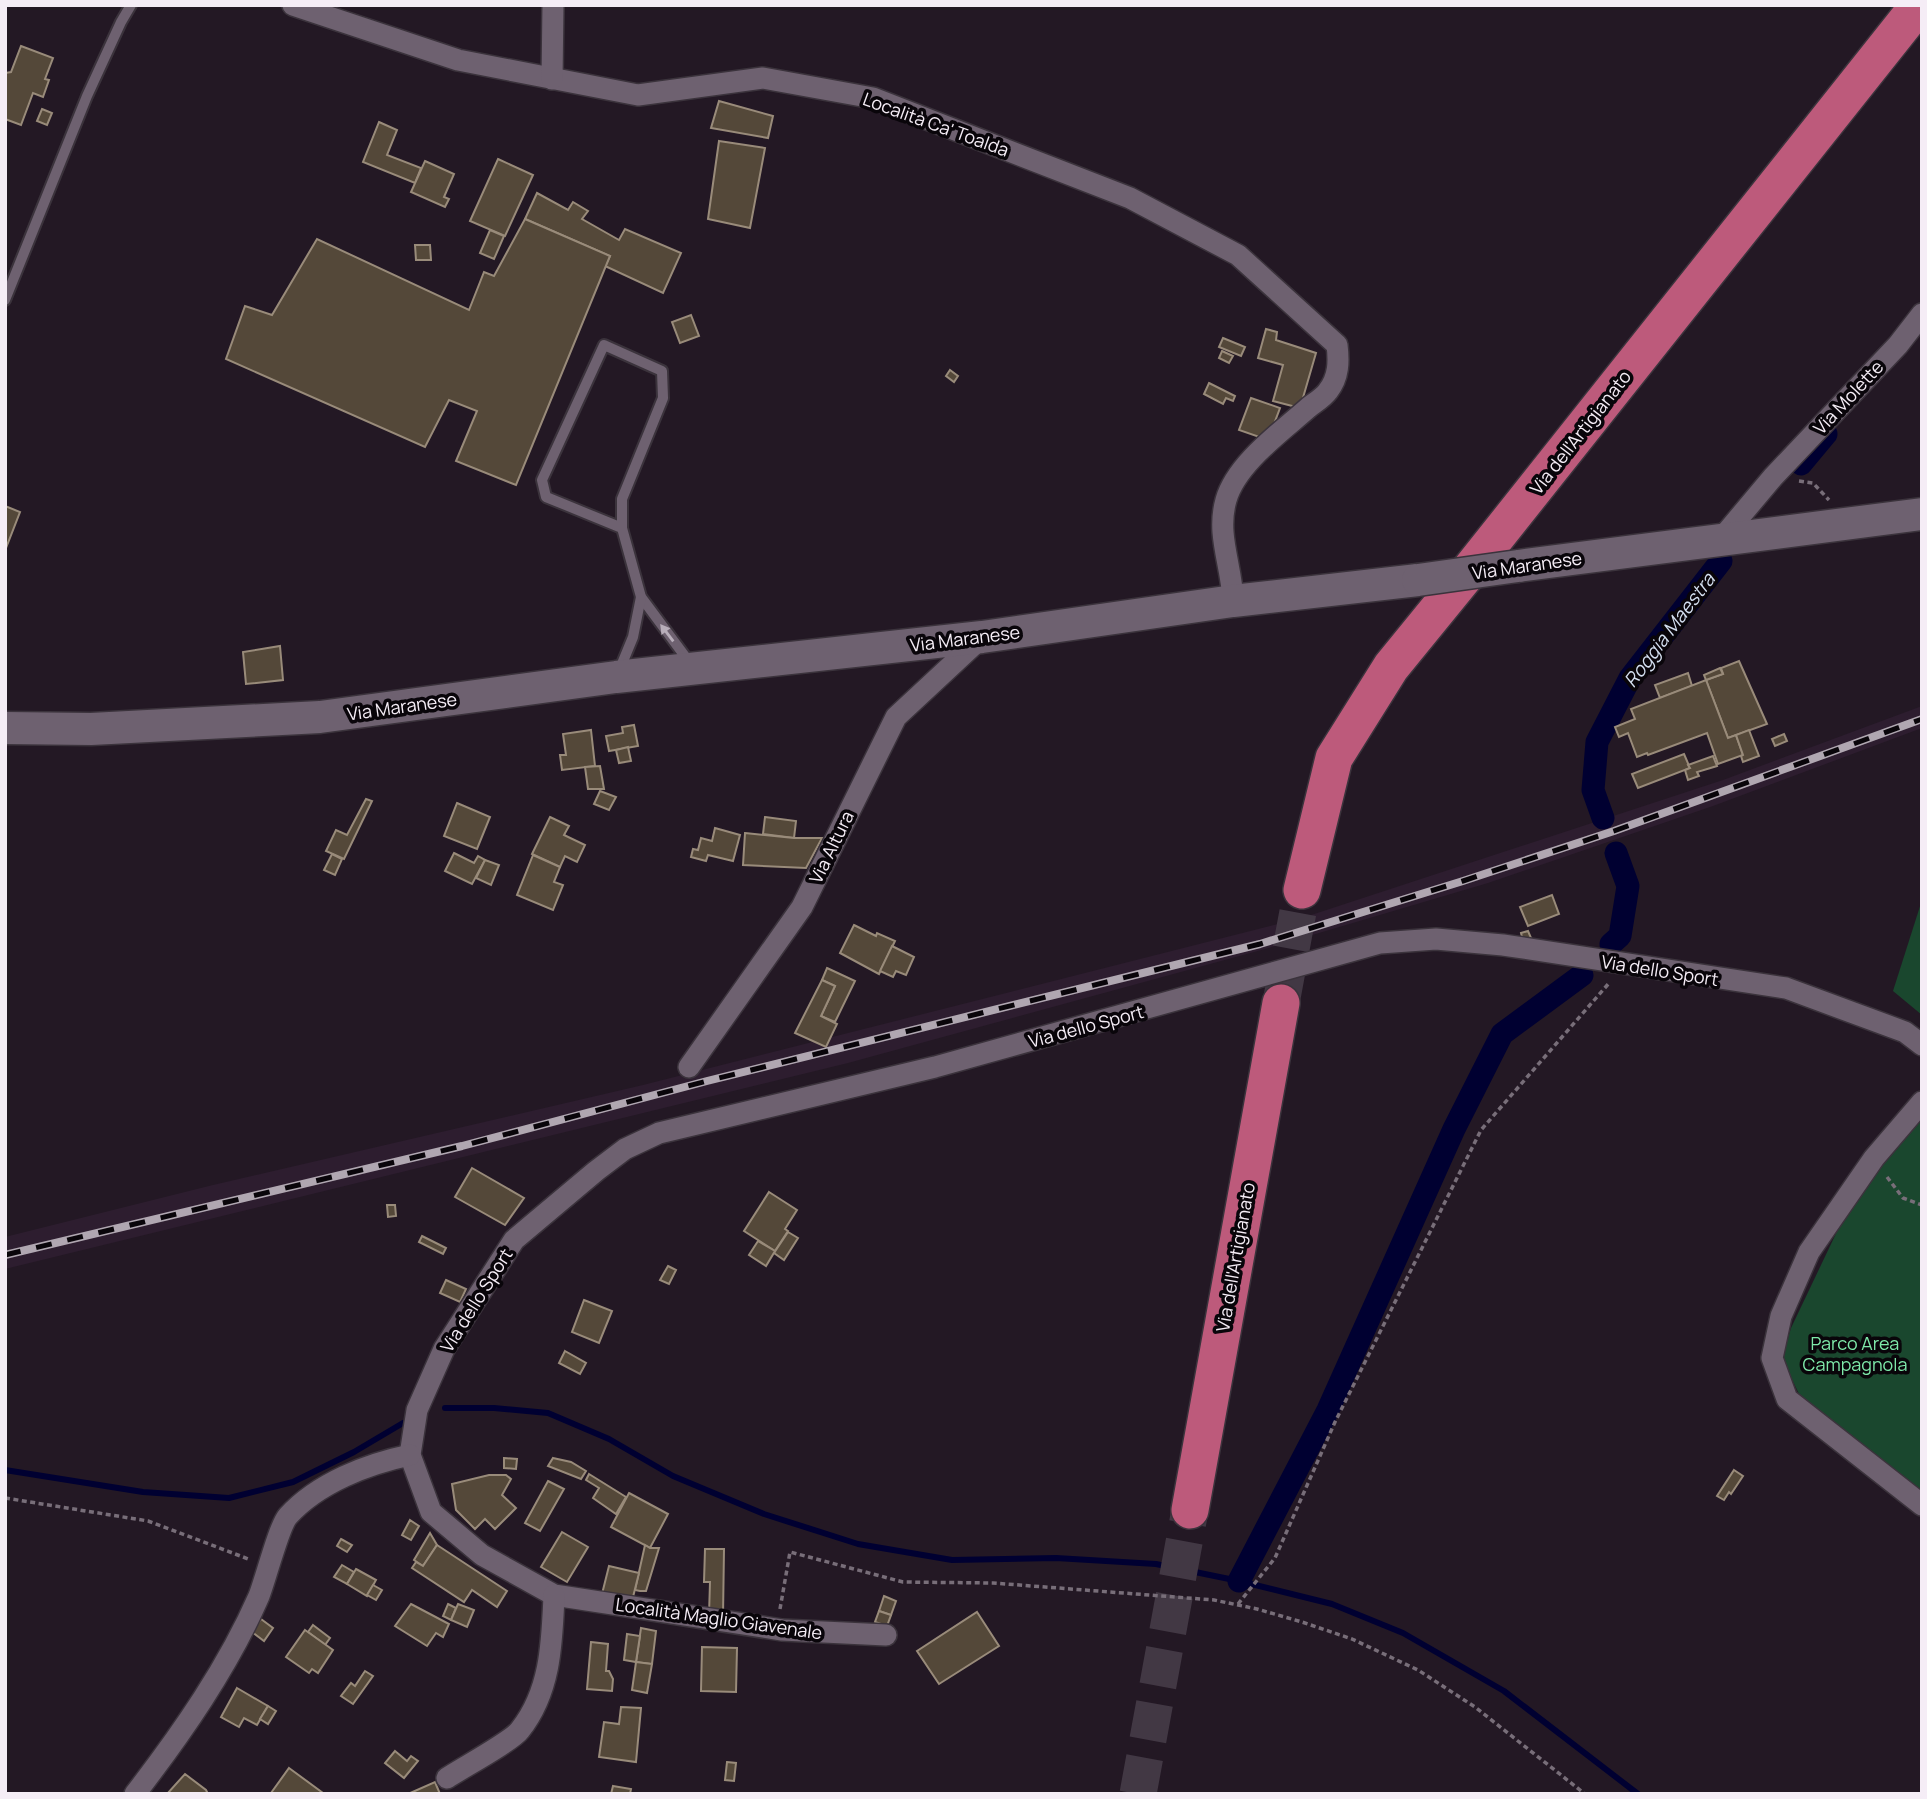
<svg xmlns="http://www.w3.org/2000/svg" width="1927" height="1799" font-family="Manrope,sans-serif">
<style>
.built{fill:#2d1d2f}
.green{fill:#1a472e}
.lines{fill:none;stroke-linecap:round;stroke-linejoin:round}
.stream{stroke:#000031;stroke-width:6}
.canal{stroke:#000031;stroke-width:23}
.building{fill:#544839;stroke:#998b7a;stroke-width:2}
.trunk-tunnel{stroke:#423844;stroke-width:37;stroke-dasharray:37 18;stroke-linecap:butt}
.service-casing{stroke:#3b333c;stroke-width:14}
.minor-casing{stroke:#3b333c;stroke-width:24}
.secondary-casing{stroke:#3b333c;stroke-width:35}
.trunk-casing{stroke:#3b333c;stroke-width:40}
.path{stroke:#786e79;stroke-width:3.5;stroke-dasharray:5 3.5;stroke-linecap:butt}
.service{stroke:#6e6170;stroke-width:10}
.minor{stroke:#6e6170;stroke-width:21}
.secondary{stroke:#6e6170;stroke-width:32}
.trunk{stroke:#bd5a7b;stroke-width:37}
.rail-casing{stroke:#b0a7b1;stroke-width:8}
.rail{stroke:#09050a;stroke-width:5;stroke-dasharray:16;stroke-linecap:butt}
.secondary-bridge-casing{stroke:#3b333c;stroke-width:35;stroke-linecap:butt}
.secondary-bridge{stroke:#6e6170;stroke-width:32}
.oneway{fill:#b8aeba}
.labels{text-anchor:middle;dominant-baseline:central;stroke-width:7;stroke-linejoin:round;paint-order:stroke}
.street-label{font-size:18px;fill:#f5edf6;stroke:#09050a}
.park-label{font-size:18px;fill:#7ee8a9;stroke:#09050a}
.water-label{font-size:19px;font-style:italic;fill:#d4dff0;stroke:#09050a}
</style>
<rect width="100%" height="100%" fill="#231824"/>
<polygon class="built" points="1922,706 1922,728 1713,806 1488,883 1265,949 848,1063 5,1269 5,1237 213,1185 643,1085 1302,918 1723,780"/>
<g class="green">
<polygon points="1922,900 1922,1015 1893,991"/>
<polygon points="1922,1115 1922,1492 1801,1398 1782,1359 1791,1328 1862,1179"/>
</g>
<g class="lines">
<g class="stream">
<polyline points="445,1408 494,1408 548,1413 609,1439 673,1476 764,1514 858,1544 952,1560 1056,1558 1156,1564 1239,1581 1332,1604 1403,1633 1504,1691 1638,1794"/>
<polyline points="5,1470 143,1492 229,1498 293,1482 354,1452 403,1423"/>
</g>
<g class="canal">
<polyline points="1801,464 1826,434"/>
<polyline points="1603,818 1593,790 1597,742 1630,678 1721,561"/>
<polyline points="1611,944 1620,936 1628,886 1616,853"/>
<polyline points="1239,1581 1328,1410 1454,1129 1502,1034 1582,975"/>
</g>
</g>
<g class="building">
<polygon points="21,46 53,58 45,79 49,80 43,97 33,93 21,125 5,119 5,73 11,72"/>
<polygon points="719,101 773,116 768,138 711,128"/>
<polygon points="42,109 52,113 47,125 37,121"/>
<polygon points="379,122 397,130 387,155 421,168 415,183 363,162"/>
<polygon points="719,141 765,148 750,228 708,219"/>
<polygon points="498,159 533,175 505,236 470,221"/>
<polygon points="425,161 454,174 444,197 449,199 445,207 411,192"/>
<polygon points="537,193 568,210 573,202 588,211 582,219 619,240 625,229 681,253 663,293 605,266 610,256 525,219"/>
<polygon points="525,219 610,256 516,485 456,461 477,411 449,400 425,447 226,359 245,306 272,315 317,239 469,310 484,272 494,276"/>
<polygon points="490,230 504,236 494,259 480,253"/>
<polygon points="415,245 430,245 431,260 416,260"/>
<polygon points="691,315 699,336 680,343 672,322"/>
<polygon points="1266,329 1277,332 1276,340 1316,353 1300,408 1273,401 1283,365 1258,358"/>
<polygon points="1223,338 1245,347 1241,356 1219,347"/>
<polygon points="1222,351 1233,356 1229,363 1219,358"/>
<polygon points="950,370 958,376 954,382 946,376"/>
<polygon points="1209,383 1235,396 1233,401 1226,398 1223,404 1204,394"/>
<polygon points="1251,398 1280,408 1268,440 1239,430"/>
<polygon points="5,506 20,512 6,548 5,548"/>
<polygon points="280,646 283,680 246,684 243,652"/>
<polygon points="1739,661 1767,724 1728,738 1706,680 1723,674 1721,668"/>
<polygon points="1720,668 1723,674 1706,680 1704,675"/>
<polygon points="1688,673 1692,686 1660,698 1655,685"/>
<polygon points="1706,680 1728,738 1736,735 1743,755 1718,764 1707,733 1648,755 1647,753 1637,757 1628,733 1619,737 1615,727 1635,719 1631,709"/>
<polygon points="634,725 638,746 609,751 606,736 623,733 622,727"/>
<polygon points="591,730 595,766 562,770 560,755 566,755 563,734"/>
<polygon points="1749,730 1759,756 1743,762 1741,756 1743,755 1736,735"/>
<polygon points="1784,734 1787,741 1775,746 1772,739"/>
<polygon points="628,747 631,761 619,763 616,750"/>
<polygon points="1684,754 1690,768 1638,788 1632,774"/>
<polygon points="1713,756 1717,766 1697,772 1699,776 1688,780 1685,770 1690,768 1688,765"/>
<polygon points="600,766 604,789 588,789 585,767"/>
<polygon points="600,791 616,797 609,810 594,804"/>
<polygon points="366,799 372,801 344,859 326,851 336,830 347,835"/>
<polygon points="457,803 490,817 477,849 444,836"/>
<polygon points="550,817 569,826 564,835 585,845 577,862 565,856 560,867 532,854"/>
<polygon points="765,817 796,821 794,838 763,834"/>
<polygon points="715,828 740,835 733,861 708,855 706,861 691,857 693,849 698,850 701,838 712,841"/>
<polygon points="745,833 794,838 822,838 806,868 743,865"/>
<polygon points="454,853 474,863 478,856 485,860 472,884 445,871"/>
<polygon points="332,854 342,859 335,875 324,870"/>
<polygon points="533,855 560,867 554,882 563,885 553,910 517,895"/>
<polygon points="485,860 499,865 491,885 476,878"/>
<polygon points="1552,895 1559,914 1528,926 1520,907"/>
<polygon points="854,925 876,936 877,933 895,941 879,974 840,953"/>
<polygon points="1528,931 1531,938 1523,941 1521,933"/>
<polygon points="892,946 914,957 906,975 896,971 893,977 880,971"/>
<polygon points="827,968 855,981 835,1022 821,1016 835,986 822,980"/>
<polygon points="822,980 835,986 821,1016 837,1024 826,1047 795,1033"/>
<polygon points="472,1168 524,1198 505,1225 455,1197"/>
<polygon points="769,1192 797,1210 785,1229 788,1231 775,1251 744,1231"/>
<polygon points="387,1205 395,1205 396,1216 388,1217"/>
<polygon points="788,1232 798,1238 784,1260 774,1253"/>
<polygon points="422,1236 446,1248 443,1254 419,1242"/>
<polygon points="758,1241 775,1251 766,1266 749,1255"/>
<polygon points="668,1266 676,1270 669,1284 660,1280"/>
<polygon points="446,1280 466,1289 460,1302 440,1293"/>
<polygon points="584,1300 612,1311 599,1343 572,1332"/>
<polygon points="565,1351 586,1363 580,1374 559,1363"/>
<polygon points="504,1458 517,1459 516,1469 504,1468"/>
<polygon points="553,1458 571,1462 586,1471 581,1479 548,1466"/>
<polygon points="1734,1470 1743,1476 1731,1494 1729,1492 1724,1500 1717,1496"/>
<polygon points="589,1474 626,1497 616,1514 593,1498 599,1488 586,1480"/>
<polygon points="489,1475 506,1475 511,1479 502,1495 516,1508 495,1529 485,1519 475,1529 456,1510 452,1484"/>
<polygon points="548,1481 564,1489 540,1531 525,1523"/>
<polygon points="629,1493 668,1514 650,1548 611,1527"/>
<polygon points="410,1520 419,1526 411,1540 402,1535"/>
<polygon points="562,1532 588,1547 567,1582 541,1567"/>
<polygon points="430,1533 437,1545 423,1566 414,1560"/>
<polygon points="341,1539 352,1545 347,1552 337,1546"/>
<polygon points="437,1545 507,1591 497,1607 472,1590 464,1602 412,1568 416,1562 423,1566"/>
<polygon points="645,1545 650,1548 659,1548 646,1591 640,1591 635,1590"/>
<polygon points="705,1549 724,1549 723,1616 709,1615 710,1582 704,1582"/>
<polygon points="342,1565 354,1572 347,1584 334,1577"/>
<polygon points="609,1566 639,1573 631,1605 601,1598"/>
<polygon points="356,1569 376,1580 367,1596 347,1584"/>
<polygon points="373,1585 382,1590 376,1600 367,1595"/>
<polygon points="884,1596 896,1601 891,1615 879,1611"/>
<polygon points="411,1604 449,1624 443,1637 436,1633 427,1646 395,1626"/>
<polygon points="448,1604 456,1608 451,1620 443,1616"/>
<polygon points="458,1604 474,1610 467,1627 451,1620"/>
<polygon points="879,1611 891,1615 887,1626 875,1622"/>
<polygon points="977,1612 999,1646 939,1684 917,1651"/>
<polygon points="261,1619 273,1628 264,1641 252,1632"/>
<polygon points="313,1625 330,1638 325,1645 308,1632"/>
<polygon points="641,1628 656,1631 652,1664 636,1662"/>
<polygon points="305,1630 333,1650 318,1673 312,1669 309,1673 286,1657"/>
<polygon points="627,1634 640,1636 636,1662 624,1660"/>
<polygon points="591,1642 608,1644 606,1671 609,1671 613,1679 612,1691 587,1689"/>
<polygon points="702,1647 737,1648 736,1692 701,1691"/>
<polygon points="636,1662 652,1664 647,1693 632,1690"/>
<polygon points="365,1671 373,1676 353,1704 341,1696 351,1683 355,1686"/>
<polygon points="237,1688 268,1706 257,1725 244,1718 239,1727 221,1717"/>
<polygon points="268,1706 276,1711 268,1724 260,1719"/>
<polygon points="621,1707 641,1708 636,1762 599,1757 604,1722 619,1724"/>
<polygon points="395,1751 407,1761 411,1756 418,1761 404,1778 385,1763"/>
<polygon points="727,1762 736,1763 734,1781 725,1780"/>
<polygon points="289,1768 323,1793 323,1794 271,1793"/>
<polygon points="185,1774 206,1790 208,1794 167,1794"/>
<polygon points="435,1782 440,1794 408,1794"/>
<polygon points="613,1786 631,1789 630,1794 611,1794"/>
</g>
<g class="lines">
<g class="trunk-tunnel">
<polyline points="1281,1003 1302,890"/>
<polyline points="1138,1794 1190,1510"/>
</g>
<defs>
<g id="service">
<polyline points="5,300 87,96 121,22 131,5"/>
<polyline points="622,528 622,499 663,398 662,371 604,345 542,480 546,497 622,528 641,597 690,663"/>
<polyline points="619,671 633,637 641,597"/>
</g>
<g id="minor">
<path d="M 293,5 L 458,60 L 638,95 L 763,78 L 873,98 L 1130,198 L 1238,255 L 1337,345 C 1339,361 1339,377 1328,391 C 1323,398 1314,403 1308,408 C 1281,432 1236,464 1226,500 C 1216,535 1232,566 1233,601"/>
<polyline points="552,79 553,5"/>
<polyline points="1721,539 1773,477 1898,345 1922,314"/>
<polyline points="689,1067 802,907 896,717 982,637"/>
<polyline points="1922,1102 1874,1158 1809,1252 1781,1316 1772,1358 1787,1399 1922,1505"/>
<polyline points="886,1635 782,1630 554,1595 482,1555 431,1512 410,1455 417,1410 444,1349 514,1240 596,1171 625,1149 659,1133 935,1067 1380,943 1436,939 1503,945 1786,988 1905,1032 1922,1045"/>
<path d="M 447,1778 C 462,1768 512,1741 520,1730 C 551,1691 552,1642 554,1595"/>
<path d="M 135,1794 C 182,1733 228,1667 259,1596 C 266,1578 279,1526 288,1516 C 318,1483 367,1464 410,1455"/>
</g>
<g id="secondary">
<polyline points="1518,566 1922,514"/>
<polyline points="5,728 91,729 320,717 616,677 982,637 1233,601 1418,580"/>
</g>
<g id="trunk">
<polyline points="1302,890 1334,758 1391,667 1466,575 1919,5"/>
<polyline points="1190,1510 1281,1003"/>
</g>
</defs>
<use href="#service" class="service-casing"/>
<use href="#minor" class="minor-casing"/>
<use href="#secondary" class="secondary-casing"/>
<use href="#trunk" class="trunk-casing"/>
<g class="path">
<polyline points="1799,481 1813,483 1829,500"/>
<polyline points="1887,1177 1903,1198 1922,1205"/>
<polyline points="5,1498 148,1521 251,1560"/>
<polyline points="1238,1604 1275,1558 1335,1422 1481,1130 1610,982"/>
<polyline points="780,1609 790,1552 903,1582 993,1583 1214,1600 1257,1609 1302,1622 1352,1639 1418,1670 1475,1707 1585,1794"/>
</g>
<use href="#service" class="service"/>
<use href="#minor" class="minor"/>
<use href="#secondary" class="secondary"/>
<use href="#trunk" class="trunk"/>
<defs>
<polyline id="rail" points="5,1255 462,1146 707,1081 1260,944 1463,881 1614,831 1922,719"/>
</defs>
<use href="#rail" class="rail-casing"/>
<use href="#rail" class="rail"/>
<defs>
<polyline id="secondary-bridge" points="1418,580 1518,566"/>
</defs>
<use href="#secondary-bridge" class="secondary-bridge-casing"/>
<use href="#secondary-bridge" class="secondary-bridge"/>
</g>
<defs><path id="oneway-solid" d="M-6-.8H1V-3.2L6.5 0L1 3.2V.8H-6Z" transform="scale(1.75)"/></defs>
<use class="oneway" href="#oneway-solid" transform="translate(667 633) rotate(-127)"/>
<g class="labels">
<g class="street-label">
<text transform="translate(936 124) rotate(20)">Località Ca' Toalda</text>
<text transform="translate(1848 397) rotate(-47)">Via Molette</text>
<text transform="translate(1580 432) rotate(-52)">Via dell'Artigianato</text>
<text transform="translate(1527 565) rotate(-8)">Via Maranese</text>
<text transform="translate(965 638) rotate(-7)">Via Maranese</text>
<text transform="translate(402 706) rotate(-8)">Via Maranese</text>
<text transform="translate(831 847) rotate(-64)">Via Altura</text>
<text transform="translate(1660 970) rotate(9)">Via dello Sport</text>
<text transform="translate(1086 1026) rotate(-15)">Via dello Sport</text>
<text transform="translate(1235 1257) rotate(-80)">Via dell'Artigianato</text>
<text transform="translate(476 1300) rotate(-58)">Via dello Sport</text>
<text transform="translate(719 1618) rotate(8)">Località Maglio Giavenale</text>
</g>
<g class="park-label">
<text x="1855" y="1343">Parco Area<tspan x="1855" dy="21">Campagnola</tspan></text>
</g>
<g class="water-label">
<text transform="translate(1669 630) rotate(-53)">Roggia Maestra</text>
</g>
</g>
<rect width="1927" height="1799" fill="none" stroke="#f5edf6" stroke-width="14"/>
</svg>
